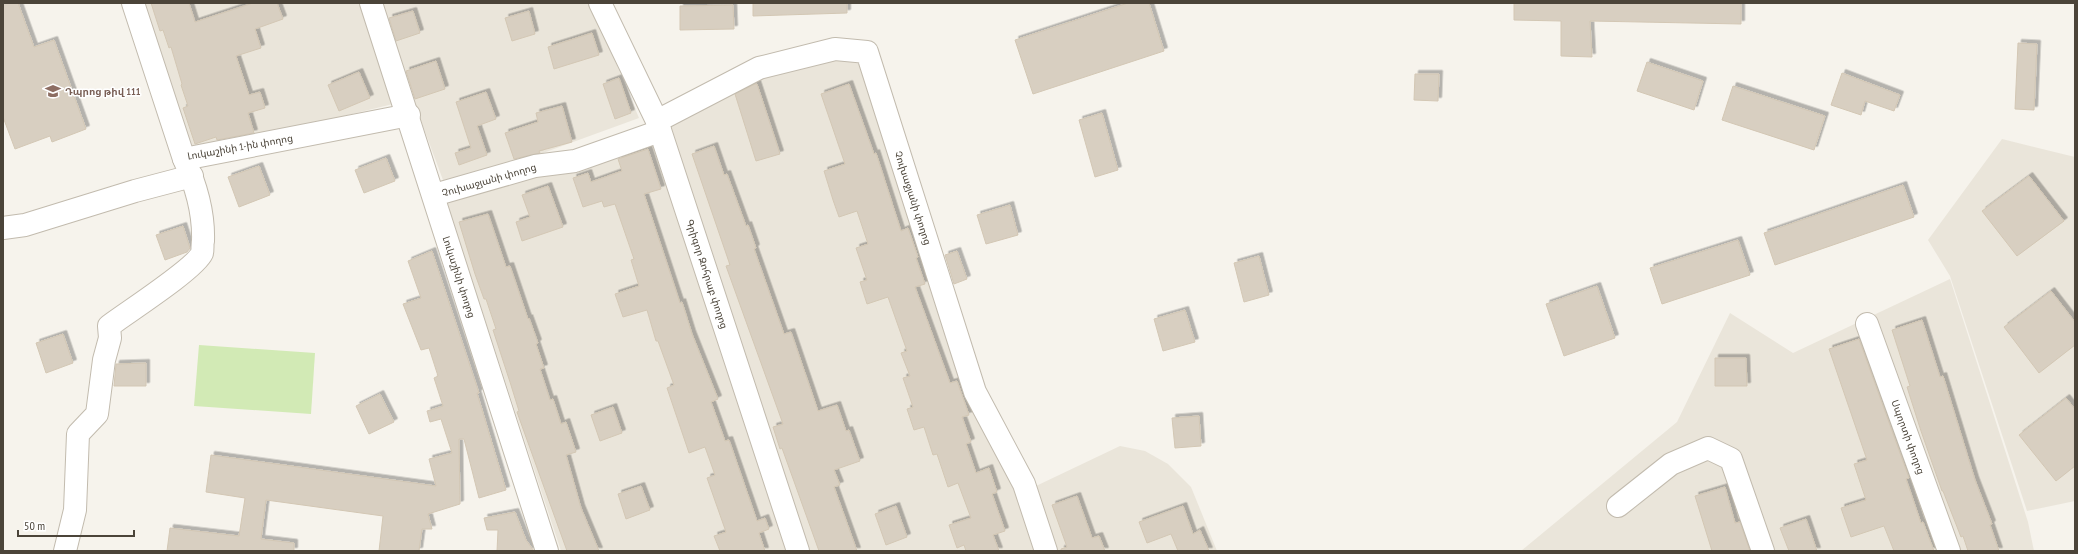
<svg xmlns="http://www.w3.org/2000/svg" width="2078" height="554" font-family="'PT Sans Narrow','Noto Sans Armenian',sans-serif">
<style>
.residential{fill:#eae5da}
.green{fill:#d2eab5}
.building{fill:#d8cfc1;stroke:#d3c7b4;filter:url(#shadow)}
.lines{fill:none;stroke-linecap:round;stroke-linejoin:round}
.minor-casing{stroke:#c2bbae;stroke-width:24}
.minor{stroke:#fff;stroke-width:22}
.labels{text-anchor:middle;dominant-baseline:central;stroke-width:3;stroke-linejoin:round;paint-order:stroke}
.education-label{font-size:10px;font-weight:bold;fill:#785e54;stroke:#fff;text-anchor:start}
.street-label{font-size:10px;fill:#4b4439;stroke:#fff}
</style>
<defs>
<filter id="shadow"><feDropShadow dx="3.5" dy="-3.5" stdDeviation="0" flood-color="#0004"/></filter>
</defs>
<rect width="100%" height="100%" fill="#f6f3ec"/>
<g class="residential">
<polygon points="144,3 359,3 393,104 192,153"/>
<polygon points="379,3 591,3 639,118 510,165 443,180 395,51"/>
<polygon points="857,52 1016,487 1036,551 810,551 666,120 764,72"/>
<polygon points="2002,139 2075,157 2075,501 2027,511 1950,276 1928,240"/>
<polygon points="656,143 790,551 561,551 446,201"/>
<polygon points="1950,279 2028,522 2034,551 1521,551 1677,422 1730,313 1793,353"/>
<polygon points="1120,446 1145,451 1168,464 1191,487 1217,551 1052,551 1036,486"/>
</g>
<polygon class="green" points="199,345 315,353 311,414 194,406"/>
<g class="building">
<polygon points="3,3 18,3 34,47 54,40 86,129 52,142 50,136 15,149 3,117"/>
<polygon points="151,3 189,3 195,22 253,3 277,3 283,19 255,29 261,48 236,56 249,95 260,92 265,108 248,113 254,133 217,140 216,137 195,144 183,108 188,106 181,85 182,84 171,47 169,48 163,30 160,31"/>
<polygon points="753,3 847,3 847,13 753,16"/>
<polygon points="1128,3 1149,3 1164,51 1033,94 1015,40"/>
<polygon points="1514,3 1741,3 1741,24 1590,21 1592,57 1561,56 1561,21 1514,20"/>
<polygon points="733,5 734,29 680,30 680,6"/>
<polygon points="413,11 420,33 396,41 389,18"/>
<polygon points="529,11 535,34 512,41 505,18"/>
<polygon points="592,33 599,55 554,69 548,47"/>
<polygon points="2018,43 2037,44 2034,110 2015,109"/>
<polygon points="436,61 445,89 415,99 406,71"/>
<polygon points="1647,62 1703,81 1694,110 1637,91"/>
<polygon points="359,72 370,98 339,111 328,85"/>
<polygon points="1842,73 1900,95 1894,111 1865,101 1861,115 1831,105"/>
<polygon points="1415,74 1439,74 1438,101 1414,100"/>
<polygon points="619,78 631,113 615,119 603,84"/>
<polygon points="755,84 757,84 780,154 756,161 735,94"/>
<polygon points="849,84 874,154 876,153 901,231 908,228 918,257 916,258 925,284 915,287 950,383 957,381 969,415 962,417 971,442 966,444 976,473 989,468 997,492 992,494 1005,531 993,535 999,551 966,551 964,545 957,548 949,525 971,518 958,483 948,487 937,454 933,455 924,427 914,430 907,409 913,407 903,378 910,376 901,353 907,351 888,297 867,304 860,282 867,280 856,248 868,244 857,211 839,217 833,200 824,171 845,164 821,94"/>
<polygon points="1733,86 1825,116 1814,150 1722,120"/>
<polygon points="486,92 496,119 477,126 487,155 459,165 455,153 471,148 456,102"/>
<polygon points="562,106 572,142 539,151 540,153 514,159 505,133 538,122 536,113"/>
<polygon points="1102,113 1118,170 1095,177 1079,120"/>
<polygon points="714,146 724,175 727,174 746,226 748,225 756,248 754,249 784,334 791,332 818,411 837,405 846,431 849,430 860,461 834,470 840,485 834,487 857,551 819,551 782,448 780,449 773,427 783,424 726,266 730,265 692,154"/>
<polygon points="648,149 661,189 644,194 680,303 682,302 692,334 718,399 711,402 725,441 729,440 757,521 765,518 769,529 759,533 765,551 720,551 714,536 726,532 707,478 715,475 705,447 689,453 667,388 674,385 658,341 656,341 647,310 623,317 615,294 639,286 631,260 634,259 615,204 604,207 602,201 583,207 573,178 588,173 591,182 622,171 618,159"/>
<polygon points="386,158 395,181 364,193 355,170"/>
<polygon points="259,166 270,195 239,207 228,177"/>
<polygon points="2029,176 2064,221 2017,256 1982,211"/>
<polygon points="1903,185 1914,217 1775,265 1764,233"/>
<polygon points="548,186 563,227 522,241 516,222 530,217 522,195"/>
<polygon points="1010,205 1018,235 986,244 977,215"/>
<polygon points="488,214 506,267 510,266 528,319 529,318 538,343 536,344 544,368 540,369 550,400 553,399 561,424 566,422 576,452 566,455 581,508 599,551 567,551 517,412 519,411 510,382 493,330 496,329 486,299 484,299 475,274 459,222"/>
<polygon points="183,226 190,248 187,252 165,260 156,235"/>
<polygon points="1738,240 1750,275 1662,304 1650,268"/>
<polygon points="432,251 479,393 477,393 506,490 479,498 464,439 459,439 460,504 428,514 432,529 422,529 419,551 379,551 383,516 266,500 261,539 294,543 294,551 167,551 170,528 239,536 245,498 206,492 211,455 436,486 429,459 452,453 441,419 430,422 427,411 443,406 434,378 438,376 429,348 421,350 403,304 421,298 408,261"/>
<polygon points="957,251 967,279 954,284 945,255"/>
<polygon points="1259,256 1269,295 1244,302 1234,263"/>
<polygon points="1597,286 1615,338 1564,356 1546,304"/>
<polygon points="2051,291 2075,322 2075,345 2039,373 2004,327"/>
<polygon points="1185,310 1195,342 1163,351 1154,319"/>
<polygon points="1922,320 1940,377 1943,376 1975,480 1992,524 1990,525 1999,551 1968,551 1963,536 1961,537 1943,491 1942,491 1921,431 1907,387 1910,386 1892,330"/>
<polygon points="63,334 73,363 46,373 36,343"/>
<polygon points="1859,339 1909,478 1906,479 1921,523 1923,522 1934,551 1894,551 1884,526 1851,537 1841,508 1866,500 1854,464 1867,460 1829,349"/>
<polygon points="1715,358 1746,358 1747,386 1715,386"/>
<polygon points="146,363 146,386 114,386 116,364"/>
<polygon points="380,394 394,422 369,434 356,406"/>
<polygon points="2066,398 2075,409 2075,466 2056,481 2019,435"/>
<polygon points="613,407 622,433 600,441 591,415"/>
<polygon points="1199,416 1201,446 1175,448 1172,418"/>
<polygon points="641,486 650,510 626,519 618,494"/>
<polygon points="1725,487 1735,523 1740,522 1750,551 1712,551 1695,496"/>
<polygon points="1077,496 1092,538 1099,536 1105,551 1061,551 1061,549 1067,547 1052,505"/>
<polygon points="896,506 907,537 886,545 875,514"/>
<polygon points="1183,506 1193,534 1200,530 1209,551 1178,551 1171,534 1147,543 1139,522"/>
<polygon points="515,512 526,540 534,551 497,551 498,530 487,530 484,518"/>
<polygon points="1806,519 1817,551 1789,551 1780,528"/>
</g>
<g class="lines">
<defs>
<g id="minor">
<polyline points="133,3 184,159 409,115"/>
<polyline points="371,3 547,551"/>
<polyline points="600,3 657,121 798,551"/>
<polyline points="657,121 759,68 835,49 867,52 975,392 1024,484 1046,551"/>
<polyline points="434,195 535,166 575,161 660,131"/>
<polyline points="3,228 25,225 135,191 192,176"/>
<polyline points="1867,324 1949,551"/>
<polyline points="1618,506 1671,464 1708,448 1731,459 1763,551"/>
<path d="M 65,551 L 75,510 L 78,434 L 97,414 L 104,360 L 110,338 L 109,326 C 126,313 195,269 202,253 C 203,250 202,244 203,241 C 204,212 196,185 184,159"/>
</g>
</defs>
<use href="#minor" class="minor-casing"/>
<use href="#minor" class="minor"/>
</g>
<defs>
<symbol id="school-bare" viewBox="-9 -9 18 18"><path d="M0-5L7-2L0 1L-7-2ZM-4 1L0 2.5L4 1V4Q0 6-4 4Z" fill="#8d6e63" stroke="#fff" stroke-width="2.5" paint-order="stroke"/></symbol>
</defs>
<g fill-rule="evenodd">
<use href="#school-bare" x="42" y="80" width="22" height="22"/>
</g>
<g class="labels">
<g class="education-label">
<text x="65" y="91">Դպրոց թիվ 111</text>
</g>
<g class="street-label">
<text transform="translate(240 147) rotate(-10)">Լուկաշինի 1-ին փողոց</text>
<text transform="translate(489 180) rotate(-16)">Չուխաջյանի փողոց</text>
<text transform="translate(913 198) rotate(72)">Չուխաջյանի փողոց</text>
<text transform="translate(707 274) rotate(72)">Գրիգոր Զոհրաբ փողոց</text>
<text transform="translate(459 277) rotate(72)">Լուկաշինի փողոց</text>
<text transform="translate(1908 437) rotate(70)">Սպորտի փողոց</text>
</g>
</g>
<rect width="2078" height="554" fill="none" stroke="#4b4439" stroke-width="8"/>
<path d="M18 530v6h116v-6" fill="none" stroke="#4b4439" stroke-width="2"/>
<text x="24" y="530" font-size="12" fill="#4b4439" stroke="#ffffff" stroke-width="3" paint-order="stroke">50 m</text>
</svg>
